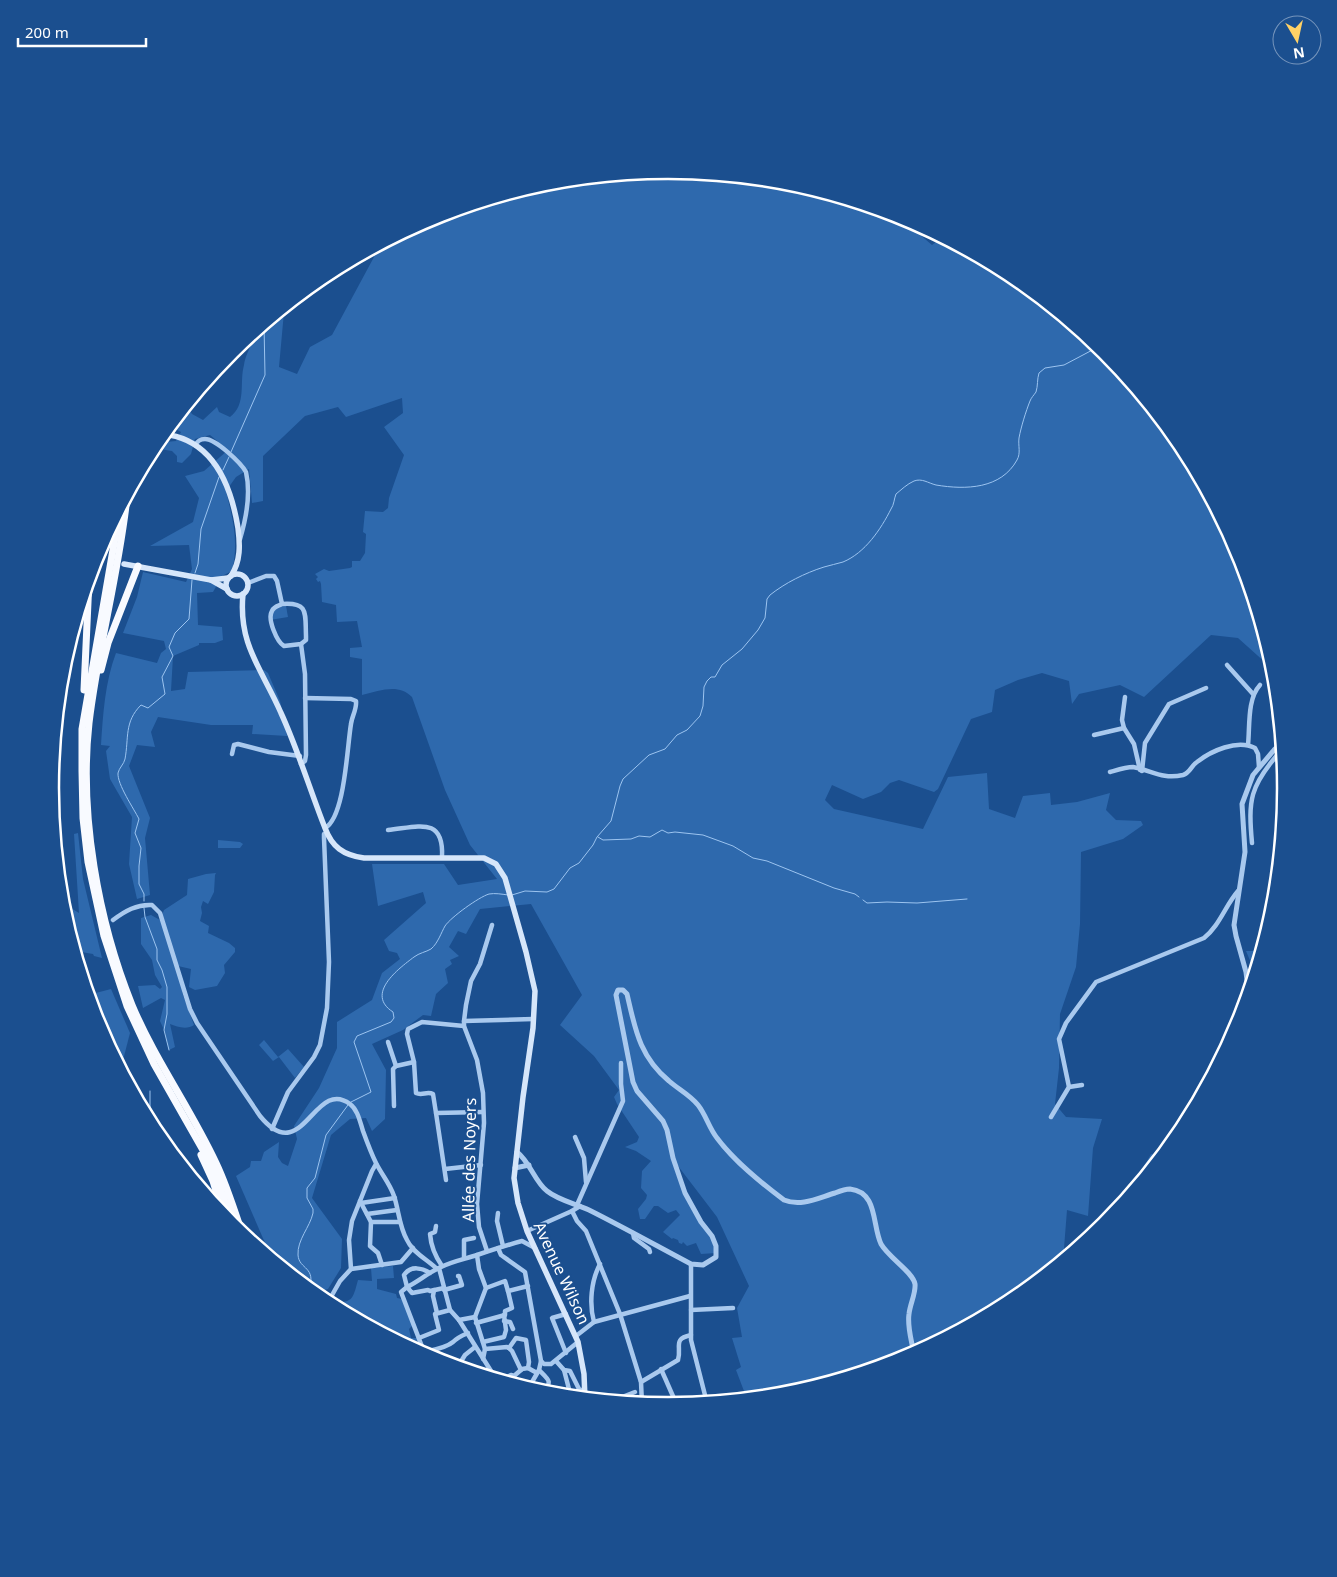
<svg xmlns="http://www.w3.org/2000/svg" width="1337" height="1577" font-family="'Noto Sans',sans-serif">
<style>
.green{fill:#2e69ad}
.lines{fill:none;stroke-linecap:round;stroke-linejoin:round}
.stream{stroke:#9cc4f0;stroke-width:1}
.minor{stroke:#a9c9ee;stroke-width:4.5}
.tertiary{stroke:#a9c9ee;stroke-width:5}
.secondary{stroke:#d6e6fa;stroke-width:5.5}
.trunk{stroke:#f8faff;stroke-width:7}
.labels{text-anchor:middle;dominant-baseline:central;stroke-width:4;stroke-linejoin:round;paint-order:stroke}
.street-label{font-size:16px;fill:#fff;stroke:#1b4f8f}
.rim{fill:none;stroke:#fff;stroke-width:2.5}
</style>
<rect width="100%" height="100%" fill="#1b4f8f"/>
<g class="green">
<path d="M 669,170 L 789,182 L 897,215 L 932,245 L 943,237 L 1012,274 L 1106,351 L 1183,445 L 1240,552 L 1276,672 L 1238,638 L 1211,635 L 1144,697 L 1120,685 L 1079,694 L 1072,704 L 1069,681 L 1042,673 L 1018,680 L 995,690 L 992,712 L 971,719 L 938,789 L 934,792 L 899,780 L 890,783 L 881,792 L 863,799 L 832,785 L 825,800 L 834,809 L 923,829 L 948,777 L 987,773 L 989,809 L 1015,818 L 1023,796 L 1050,793 L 1051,805 L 1077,802 L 1110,793 L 1106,810 L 1116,820 L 1141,821 L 1143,825 L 1123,839 L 1081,852 L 1080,924 L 1076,967 L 1060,1014 L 1059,1068 L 1055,1104 L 1066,1117 L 1102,1119 L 1093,1148 L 1088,1216 L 1067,1210 L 1063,1261 L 1012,1303 L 905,1360 L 789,1395 L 747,1399 L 736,1370 L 741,1367 L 732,1338 L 742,1337 L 737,1308 L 749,1286 L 717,1217 L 675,1162 L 685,1193 L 712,1236 L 716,1253 L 701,1254 L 696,1243 L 687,1246 L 683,1242 L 682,1244 L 679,1243 L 678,1240 L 673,1238 L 672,1239 L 663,1232 L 680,1215 L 676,1210 L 668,1213 L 658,1206 L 654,1206 L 645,1219 L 640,1219 L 638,1209 L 646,1199 L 647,1195 L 641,1188 L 642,1171 L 651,1161 L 636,1151 L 625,1147 L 637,1142 L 639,1137 L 617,1104 L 614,1097 L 619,1090 L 594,1056 L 560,1025 L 582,995 L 531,904 L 480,909 L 466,934 L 458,931 L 449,947 L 459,956 L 450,960 L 452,964 L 445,969 L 448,983 L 436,994 L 431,1016 L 423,1015 L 403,1030 L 372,1044 L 386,1070 L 385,1119 L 372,1131 L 366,1118 L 350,1119 L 331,1135 L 312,1198 L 342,1239 L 341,1268 L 328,1289 L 313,1293 L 272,1259 L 236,1176 L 250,1167 L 251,1161 L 261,1161 L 264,1152 L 279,1142 L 278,1157 L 282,1163 L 288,1166 L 297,1139 L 294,1126 L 319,1088 L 337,1048 L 337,1022 L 372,1000 L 382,973 L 400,959 L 397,953 L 389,951 L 384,940 L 426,903 L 423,892 L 378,906 L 372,864 L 444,864 L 458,885 L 497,879 L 470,845 L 445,790 L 412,697 C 398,683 380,691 362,695 L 362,659 L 350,657 L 350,648 L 362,647 L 357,621 L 337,622 L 336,605 L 322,602 L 321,584 L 320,581 L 318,582 L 316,579 L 318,577 L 315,574 L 324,569 L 329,571 L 350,568 L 352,567 L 352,561 L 360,561 L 365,553 L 366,534 L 363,532 L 365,511 L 383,512 L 388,508 L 389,498 L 404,455 L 384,427 L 403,413 L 402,398 L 346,417 L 338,407 L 305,416 L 263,456 L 263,501 L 252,503 L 249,469 L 236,477 L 226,491 C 233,520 239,542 232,571 L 222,576 L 213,592 L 197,593 L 198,625 L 222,627 L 223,640 L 215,643 L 199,643 L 199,645 L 173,656 L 171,691 L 185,689 L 188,672 L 264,670 L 268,673 L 280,701 L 287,736 L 252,734 L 253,725 L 211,725 L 158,717 L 151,732 L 155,747 L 137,745 L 129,766 L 150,818 L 145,838 L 150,895 L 137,899 L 129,864 L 132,817 L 110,779 L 106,751 L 110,746 L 101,745 C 103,714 105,682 116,653 L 157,663 L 161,653 L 166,649 L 164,641 L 123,633 L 137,597 L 143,572 L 186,582 L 192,569 L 189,545 L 150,546 L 193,522 L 199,498 L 185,476 L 204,471 L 228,450 L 210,435 L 195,439 L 191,454 L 182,463 L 177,462 L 177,456 L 172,451 L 153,448 L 155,443 L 176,441 L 181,432 L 170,426 L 177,417 L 180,421 L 184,419 L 181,413 L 187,406 L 192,414 L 203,420 L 217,407 L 219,412 L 230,417 C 247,404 239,383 244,365 C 245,357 249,350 252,342 L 245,339 L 286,306 L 284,312 L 279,367 L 297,374 L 310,347 L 332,335 L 374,257 L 376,247 L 432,217 L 548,182 Z"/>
<polygon points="286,606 288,617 270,620 268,616 271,607"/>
<polygon points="78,833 83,879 102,958 94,956 93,954 75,951 68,930 69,929 62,909 61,902 79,913 74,834"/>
<polygon points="218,840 240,842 243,844 240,848 218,848"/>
<path d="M 216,873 L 215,875 L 214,892 L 208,904 L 203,901 L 201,907 L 202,913 L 200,921 L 209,926 L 208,933 L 229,943 L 235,948 L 235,952 L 224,965 L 225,973 L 217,986 L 195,990 L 189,987 L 191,969 L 178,966 L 183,995 L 194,1025 C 187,1030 177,1027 170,1024 L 175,1047 L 169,1050 L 165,1032 L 160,1021 L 165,1000 L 161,998 L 143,1008 L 138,986 L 155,985 L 160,989 L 162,987 L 155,975 L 152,960 L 141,944 L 141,918 L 151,915 L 160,920 L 164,910 L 187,895 L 188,879 L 206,874 Z"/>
<polygon points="1246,951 1262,951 1257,970 1254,970"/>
<polygon points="111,989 130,1033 122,1064 119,1067 97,1025 88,995"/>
<polygon points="264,1040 278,1057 288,1049 304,1067 295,1078 279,1057 273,1061 259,1045"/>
<polygon points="1151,1154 1163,1156 1121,1207"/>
<path d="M 393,1266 L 394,1278 L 377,1279 L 377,1289 L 396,1294 L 397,1298 L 402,1299 L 413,1325 L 409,1329 L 411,1338 L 418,1338 L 423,1355 L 329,1305 L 330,1304 C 353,1301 352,1302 358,1280 L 372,1281 L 371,1268 Z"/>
</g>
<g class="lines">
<g class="stream">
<polyline points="231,452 265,375 264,324"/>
<polyline points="1191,460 1196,472 1212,499"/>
<polyline points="223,470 229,457"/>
<polyline points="195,573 198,564 201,529 219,477"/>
<polyline points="598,837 603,840 631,839 639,836 650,837 662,830 668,833 675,832 703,835 733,846 753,858 767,861 834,888 855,894 859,897"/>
<path d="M 512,895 L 525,891 L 547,892 L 554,889 L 570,868 L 579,863 L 593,845 L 597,837 L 611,821 L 620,786 L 623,779 L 649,755 L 665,749 L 677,735 L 687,730 L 700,716 L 703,706 L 704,687 L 707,681 L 711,677 L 715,677 L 722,665 L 742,649 L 758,630 L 765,618 L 767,599 L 770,595 C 785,583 805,573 824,567 C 830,565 837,564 843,562 C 865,553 881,529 891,509 C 894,505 894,499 896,494 C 901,490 907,484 914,481 C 922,478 928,483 936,485 C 966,490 1001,489 1017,460 C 1021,453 1018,446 1019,438 C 1021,427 1026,411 1030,401 C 1031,398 1034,395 1036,392 C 1038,386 1037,379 1039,373 L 1045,368 L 1064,365 L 1100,346"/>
<polyline points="863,900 867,903 887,902 917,903 967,899"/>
<path d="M 144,901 L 144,894 L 139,884 L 139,866 L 141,848 L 135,833 L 139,819 C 134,809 117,784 118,773 C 119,768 124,764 125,759 C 129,738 124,722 141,705 L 148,708 L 165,694 L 162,677 L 173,656 L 169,647 L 175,633 L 189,619 L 192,580"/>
<polyline points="144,908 145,917 157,949 157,960 162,970 167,987 167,1014 164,1030 169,1050"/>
<polyline points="150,1091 150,1124"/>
<path d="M 351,1102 L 371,1092 L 354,1042 L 357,1036 L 391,1022 L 394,1018 L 393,1012 C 365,994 398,969 414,957 C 419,953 426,952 431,949 C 438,943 441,933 445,926 C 451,917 479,897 489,894 C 495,893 501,894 508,895"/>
<polyline points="254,1244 255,1245"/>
<path d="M 309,1290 C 317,1266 299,1270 298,1255 C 297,1240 310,1227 313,1213 L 313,1209 L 307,1198 L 307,1188 L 315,1178 L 326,1135 L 348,1105"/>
</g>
<g class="minor">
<path d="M 195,445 C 198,441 200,439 205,439 C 216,439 241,463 246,472 C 251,494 246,519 240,539"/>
<path d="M 248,583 L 266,576 L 274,576 L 277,581 L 282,604 C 278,606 274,606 272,611 C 267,619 277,642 284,646 L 301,644 L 306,640 L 306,636 C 305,613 309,602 282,604"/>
<polyline points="301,644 305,674 306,755 305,761 301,764"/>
<polyline points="1227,665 1253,694"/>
<polyline points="1125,697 1122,720 1124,728 1134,744 1140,770"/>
<path d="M 305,698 L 351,699 L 356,701 C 357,709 352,716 351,724 C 347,747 345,817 325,828"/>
<polyline points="1094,735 1124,728"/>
<path d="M 1248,745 C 1250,726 1247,699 1260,685"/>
<polyline points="232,754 234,745 238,744 269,752 300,756"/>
<polyline points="1142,771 1145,743 1169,704 1206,688"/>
<path d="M 1110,772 C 1117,770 1126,767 1133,767 C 1151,770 1162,780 1183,775 C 1190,773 1191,766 1197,762 C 1211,751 1237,739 1255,748 L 1258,754 L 1259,767"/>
<path d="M 388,830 C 418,827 444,816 442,857"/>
<path d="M 1252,843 C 1248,800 1250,786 1279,753"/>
<path d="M 113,920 C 125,911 137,904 152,905 L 160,913 L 190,1009 L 197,1023 L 260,1116 C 303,1169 314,1077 350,1104 C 358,1110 360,1122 363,1131 C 367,1142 371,1153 376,1163 C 382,1175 390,1184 394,1196 C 399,1211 399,1226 407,1240 C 412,1252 428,1260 437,1269"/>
<polyline points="464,1021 466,1005 471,981 480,964 492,925"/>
<polyline points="388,1042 396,1066"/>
<polyline points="1069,1087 1082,1085"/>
<polyline points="394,1106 393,1069 396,1066 414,1062"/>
<path d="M 436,1113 L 433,1094 C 427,1091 422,1096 416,1093 L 414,1062 L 407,1034 L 408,1029 L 422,1022 L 464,1026"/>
<path d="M 1051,1117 L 1069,1087 L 1059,1039 L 1066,1023 L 1096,982 L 1204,938 C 1220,925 1225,906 1238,891"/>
<polyline points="272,1129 288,1092 314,1057 320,1045 327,1008 329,962 324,838 324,834 326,833"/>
<polyline points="575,1137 584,1158 586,1182"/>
<polyline points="445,1169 481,1165"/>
<polyline points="446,1180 436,1113 483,1112"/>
<polyline points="360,1201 371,1222 370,1246 378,1253 382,1265"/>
<polyline points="361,1203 395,1198"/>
<polyline points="577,1205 623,1101 621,1084 621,1063"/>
<polyline points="572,1211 577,1221 586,1231 620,1314 641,1382 642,1404"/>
<polyline points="498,1213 497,1221 503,1246"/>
<polyline points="367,1214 397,1210"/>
<polyline points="371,1222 400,1222"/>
<path d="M 436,1226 L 435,1232 L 430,1234 C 431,1247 435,1256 442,1266"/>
<polyline points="527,1231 572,1211 580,1206"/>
<polyline points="633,1233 634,1238 649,1249 650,1252"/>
<polyline points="498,1248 501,1255 525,1272 541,1361 539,1370 528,1389"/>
<polyline points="487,1251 479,1227 477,1204 484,1123 483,1093 477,1060 464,1026 464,1021 533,1019"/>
<polyline points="464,1258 464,1240 474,1238"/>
<polyline points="691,1264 691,1340 707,1403"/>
<polyline points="439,1268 450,1310 459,1320 496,1379"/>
<polyline points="351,1269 401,1262 413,1248"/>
<path d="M 430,1273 C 422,1268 411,1265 404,1275 L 407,1287 C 419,1281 429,1272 441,1267 C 453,1261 465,1259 477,1255 C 492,1250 507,1245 522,1241 L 535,1248"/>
<polyline points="486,1288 505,1281 508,1291"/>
<polyline points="434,1290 433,1296 437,1313"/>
<polyline points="444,1290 462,1285 459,1276 458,1276"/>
<polyline points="327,1304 340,1281 351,1269 349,1240 352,1221 372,1171 376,1164"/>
<polyline points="691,1310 733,1308"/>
<polyline points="475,1317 486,1288 479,1269 477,1255"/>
<polyline points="459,1320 475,1317 485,1349 483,1359"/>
<polyline points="504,1321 510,1322 513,1329"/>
<path d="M 594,1322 C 589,1304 591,1281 600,1264"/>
<polyline points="476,1323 505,1315 505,1311 512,1308 508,1291 528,1286"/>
<polyline points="576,1336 594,1322 690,1296"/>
<polyline points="419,1338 439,1330 435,1314 450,1310"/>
<polyline points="483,1342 504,1337 506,1330 504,1315"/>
<polyline points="509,1348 516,1338 526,1340 529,1362 528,1368"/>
<polyline points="509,1348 512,1351 521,1370"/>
<polyline points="485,1349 507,1347 509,1348"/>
<path d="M 424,1352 C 433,1350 446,1348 453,1342 C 458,1337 461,1336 468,1333"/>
<polyline points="566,1353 552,1318 566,1314"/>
<polyline points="426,1357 401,1292 407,1287 412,1293 428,1290 430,1291 444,1288"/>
<polyline points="541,1361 544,1364 551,1364 578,1342"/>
<polyline points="556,1361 564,1370 570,1371 579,1389 585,1392"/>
<polyline points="460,1363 465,1355 475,1347"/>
<polyline points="661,1369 676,1403"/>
<path d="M 539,1370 C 551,1382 551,1380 544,1394"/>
<polyline points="564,1370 570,1393 568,1397"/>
<polyline points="500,1381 511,1375 514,1376 522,1369 528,1368 537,1373"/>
<path d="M 641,1382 L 678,1360 C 682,1347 672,1339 691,1335"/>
<polyline points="612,1401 635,1392"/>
</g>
<g class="tertiary">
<polyline points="1249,997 1246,972 1236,936 1234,925 1245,852 1242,804 1253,775 1274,750 1282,743"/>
<path d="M 517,1152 C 530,1162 535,1182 547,1191 C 558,1200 576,1204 589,1210 C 623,1227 657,1246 691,1264 L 703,1265 L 716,1257 L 716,1246 L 712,1236 L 701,1222 L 685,1193 L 673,1158 L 667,1130 L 663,1121 L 637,1091 L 633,1082 L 616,995 L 618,990 L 623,990 L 627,994 C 635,1028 639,1056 669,1081 C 678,1089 690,1095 698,1105 C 706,1115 709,1128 717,1138 C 735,1162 760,1182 784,1200 C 801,1207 818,1198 835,1193 C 840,1191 845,1189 850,1189 C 878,1192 872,1225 881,1244 C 889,1258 913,1272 915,1284 C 916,1293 910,1304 909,1314 C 907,1328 912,1341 914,1355"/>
<polyline points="515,1168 529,1165"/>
</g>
<g class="secondary">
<path d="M 163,434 C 213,439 231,485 238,528 C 240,544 241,561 231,576"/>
<polyline points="95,559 100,560"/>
<polyline points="124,564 211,580 228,578"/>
<circle cx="237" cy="585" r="11"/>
<polyline points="211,580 227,589"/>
<path d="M 243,594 C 238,645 262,669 281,713 C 298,750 310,790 325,828 C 332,847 343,855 364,858 L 484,858 L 496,864 L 505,878 L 526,952 L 535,991 L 533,1028 L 523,1097 L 514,1178 L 518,1203 L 527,1231 L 578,1342 L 584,1374 L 585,1399"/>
</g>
<g class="trunk">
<path d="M 127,497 C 119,573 98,647 89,723 C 79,814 98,921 132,1005 C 155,1060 191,1109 216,1163 C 227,1186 235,1212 243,1236"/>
<polyline points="120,509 82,729 82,771 83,818 88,862 104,936 127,1006 154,1064 212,1166 235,1229"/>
<polyline points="101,670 108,643 138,566"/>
<polyline points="84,690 89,580"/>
<polyline points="201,1155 213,1181 224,1217"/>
</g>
</g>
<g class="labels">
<g class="street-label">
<text transform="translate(469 1160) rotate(-89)">Allée des Noyers</text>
<text transform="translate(562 1273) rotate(65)">Avenue Wilson</text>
</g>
</g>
<path d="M0 0H1337V1577H0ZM59 788a609 609 0 1 1 1218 0a609 609 0 1 1-1218 0Z" fill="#1b4f8f" fill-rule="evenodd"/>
<path class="rim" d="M59 788a609 609 0 1 1 1218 0a609 609 0 1 1-1218 0Z"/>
<g transform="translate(1297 40) rotate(171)"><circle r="24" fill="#1b4f8f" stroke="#7695bc"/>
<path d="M0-4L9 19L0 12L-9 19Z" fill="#ffd166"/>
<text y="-8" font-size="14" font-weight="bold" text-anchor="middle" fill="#ffffff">N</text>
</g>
<path d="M18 38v8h128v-8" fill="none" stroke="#ffffff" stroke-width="2.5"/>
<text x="25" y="38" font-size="15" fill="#ffffff" stroke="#1b4f8f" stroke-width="4" paint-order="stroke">200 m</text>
</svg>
